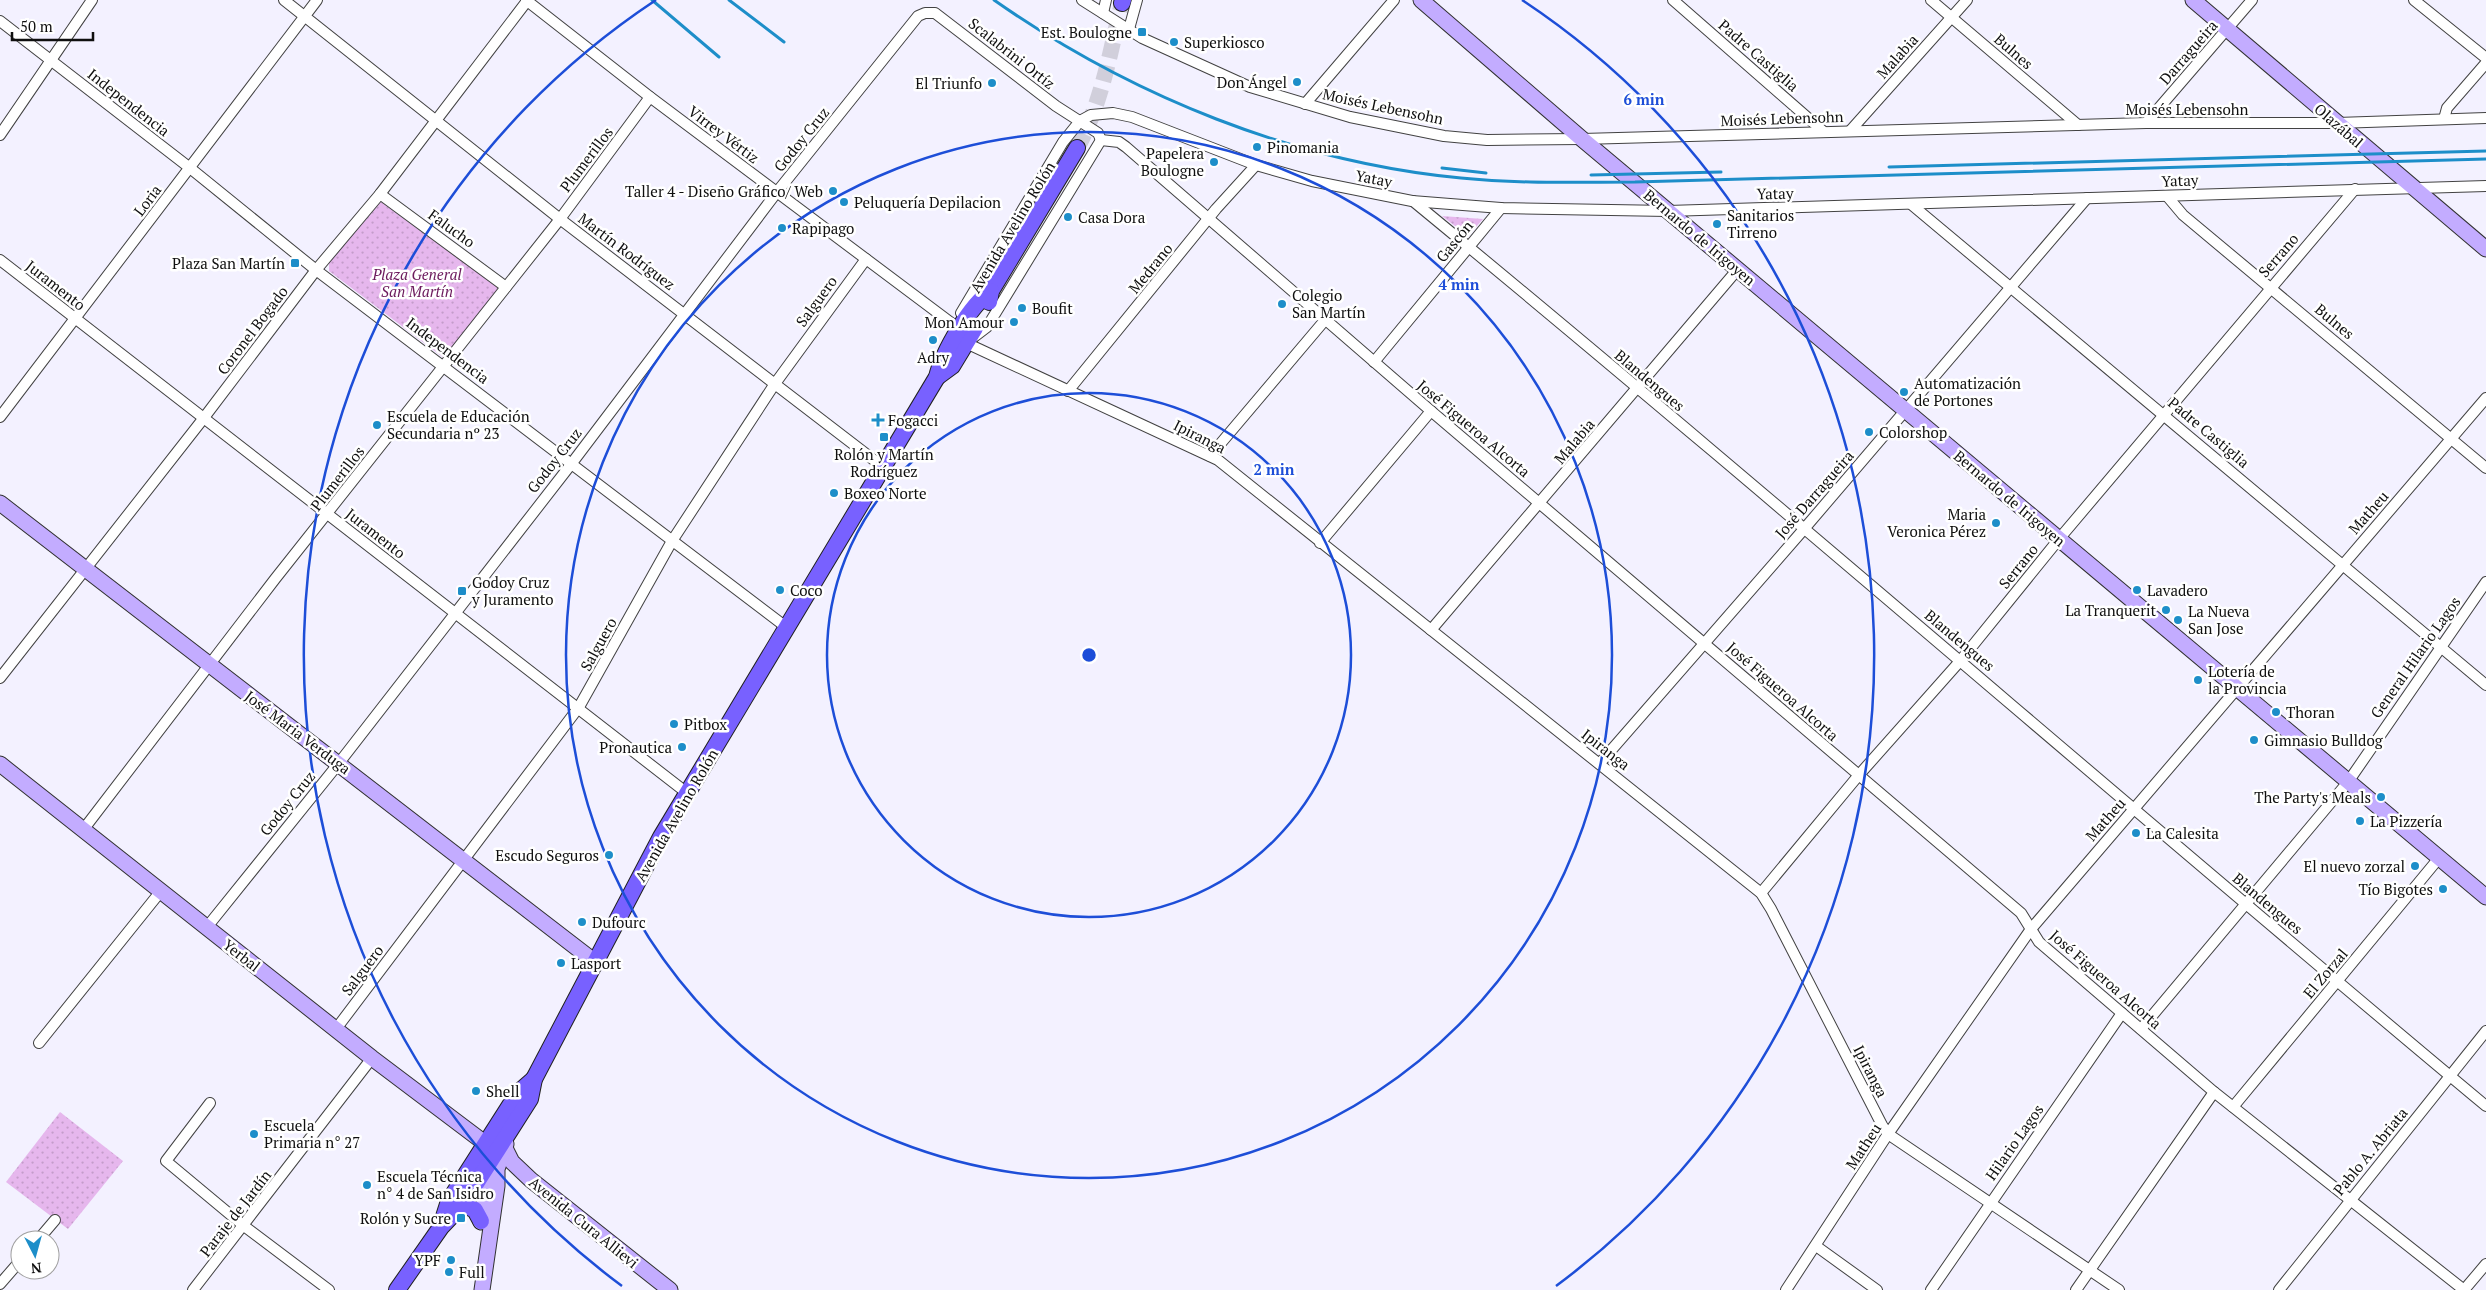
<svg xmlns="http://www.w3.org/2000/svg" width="2486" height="1290" font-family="'PT Serif',serif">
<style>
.grass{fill:url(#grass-dots)}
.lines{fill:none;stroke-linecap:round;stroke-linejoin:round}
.primary-tunnel{stroke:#d1cfdb;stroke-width:16;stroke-dasharray:16 8;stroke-linecap:butt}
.street-casing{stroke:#424242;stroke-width:12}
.secondary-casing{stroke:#313131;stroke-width:17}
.primary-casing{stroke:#202020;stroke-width:18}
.street{stroke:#fff;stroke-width:10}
.secondary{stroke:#c3acff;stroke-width:15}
.primary{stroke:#7861ff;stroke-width:16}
.rail{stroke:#1d8ec9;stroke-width:3}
.ring{fill:none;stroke:#1d4ed8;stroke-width:2.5}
.poi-dot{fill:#1d8ec9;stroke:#fff;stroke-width:2}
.labels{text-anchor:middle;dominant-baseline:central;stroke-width:5;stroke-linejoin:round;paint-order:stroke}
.poi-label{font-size:15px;fill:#0f0f0f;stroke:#fff;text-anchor:start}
.street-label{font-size:15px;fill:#0f0f0f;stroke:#fff}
.park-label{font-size:15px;font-style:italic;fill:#6c1a5d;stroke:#fff}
.centre{fill:#1d4ed8;stroke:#fff;stroke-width:2.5}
.ring-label{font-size:15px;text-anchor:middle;font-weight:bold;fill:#1d4ed8;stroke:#fff;stroke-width:5;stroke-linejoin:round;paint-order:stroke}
</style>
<defs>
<pattern id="grass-dots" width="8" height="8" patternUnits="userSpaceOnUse" patternTransform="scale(1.25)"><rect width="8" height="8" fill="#e6b7ed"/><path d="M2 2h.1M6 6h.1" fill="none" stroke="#c49cca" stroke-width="1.8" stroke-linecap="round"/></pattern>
</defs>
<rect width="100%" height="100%" fill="#f3f1ff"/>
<g class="grass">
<polygon points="381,202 500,289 444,358 329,271 329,262"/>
<polygon points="1442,216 1483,219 1468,236"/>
<polygon points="60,1112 123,1161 68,1229 6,1182"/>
</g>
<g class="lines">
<path class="primary-tunnel" d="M 1077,148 C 1102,103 1110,52 1122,3"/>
<defs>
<g id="street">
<polyline points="284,0 560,219 883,467"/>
<polyline points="526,0 650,97 954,325"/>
<polyline points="1082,0 1142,38 1250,87 1350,117 1444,136 1487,140 1582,139 2146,123 2337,123 2486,118"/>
<polyline points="1673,0 1824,132"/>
<polyline points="1931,0 2078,125"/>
<polyline points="2414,0 2486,58"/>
<polyline points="1103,13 1106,0"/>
<polyline points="0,21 190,168 316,270 786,627"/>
<polyline points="1129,29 1137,0"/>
<polyline points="1305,104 1394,0"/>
<polyline points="2444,119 2447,108 2486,63"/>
<polyline points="2146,123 2252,0"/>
<polyline points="1850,131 1967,0"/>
<polyline points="0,135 92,0"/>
<polyline points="1101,140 1119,142 1126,147 1431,411 2021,913 2039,942 2214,1092 2464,1290"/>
<polyline points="1101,140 987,327 966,343 1218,460 1761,893 1771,909 1882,1125 1888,1134 2119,1290"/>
<polyline points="380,194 506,287"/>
<polyline points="2167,196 2183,215 2486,468"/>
<path d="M 1413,201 C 1774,498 2126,806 2486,1106"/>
<polyline points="1912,205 2486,685"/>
<polyline points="0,260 687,793"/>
<polyline points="961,313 1063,142 1080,121 1091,115 1113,113 1132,117 1256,165 1312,181 1412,201 1501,208 1668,211 2486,186"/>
<polyline points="1374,362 1501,208"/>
<polyline points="1068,391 1216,209 1256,165"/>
<polyline points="0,417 317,0"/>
<polyline points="1210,456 1325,320"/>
<polyline points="1320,543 1431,411"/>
<polyline points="1431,630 1738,269"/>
<polyline points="0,678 203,419 316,270 380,194 527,1"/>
<polyline points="1600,763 1804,529 2087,198"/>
<polyline points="83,830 275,579 560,219 650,97"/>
<polyline points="1761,893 1858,776 1961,660 2059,539 2355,189"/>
<polyline points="207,927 339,763 572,463 777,192 918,16 925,13 935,13 1056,106 1098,133 1101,140"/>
<polyline points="336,1029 579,707 672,541 774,385 866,259"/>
<polyline points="2141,1029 2348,782 2486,582"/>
<polyline points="39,1043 161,891"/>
<polyline points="210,1103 166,1161 244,1226 329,1290"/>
<polyline points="2233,1107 2439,858"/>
<polyline points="38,1240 55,1220"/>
<polyline points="1816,1246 1877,1290"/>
<polyline points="0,1284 20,1261"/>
<polyline points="193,1290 372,1058"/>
<polyline points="1786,1290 1888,1134 2031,929 2486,398"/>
<polyline points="1931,1290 2122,1013"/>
<polyline points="2076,1290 2214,1092"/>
<polyline points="2279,1290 2486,1031"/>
<polyline points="2464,1290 2486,1264"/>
</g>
<g id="secondary">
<polyline points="1421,0 1582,139 2486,897"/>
<polyline points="2193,0 2486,249"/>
<polyline points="0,503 595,962"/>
<polyline points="0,764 372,1058 486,1144"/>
<polyline points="505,1148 512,1162 531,1180 670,1290"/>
<polyline points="481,1222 486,1192 495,1173"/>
<polyline points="482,1290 497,1186 497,1169 506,1144"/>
</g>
<g id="primary">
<polyline points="1122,3 1123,0"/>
<polyline points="989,302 991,291 1077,148"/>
<polyline points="937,377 952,366 975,328"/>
<polyline points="463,1204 475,1210 481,1221"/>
<polyline points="442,1223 449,1201 518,1093 534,1079"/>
<path d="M 397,1290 L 441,1227 L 463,1204 L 530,1099 L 534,1079 L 661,837 L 937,377 C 943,352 970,305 991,291"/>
</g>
</defs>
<use href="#street" class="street-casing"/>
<use href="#secondary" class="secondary-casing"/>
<use href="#primary" class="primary-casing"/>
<use href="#street" class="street"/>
<use href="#secondary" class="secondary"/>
<use href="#primary" class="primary"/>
<g class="rail">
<polyline points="652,0 719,57"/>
<polyline points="729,0 784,42"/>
<path d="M 994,0 C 1131,96 1294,162 1461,178 C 1519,184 1577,182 1635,182 L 2486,159"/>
<polyline points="1889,167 2486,151"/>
<polyline points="1442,168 1486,173"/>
<polyline points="1591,175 1721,172"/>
</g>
</g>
<g class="ring">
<circle cx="1089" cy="655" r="262"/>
<circle cx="1089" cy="655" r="523"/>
<path d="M622 1286A785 785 0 0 1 656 0M1522 0A785 785 0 0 1 1556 1286"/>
</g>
<g class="poi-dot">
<rect x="1137" y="27" width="10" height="10" rx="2.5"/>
<circle cx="1174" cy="42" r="5"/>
<circle cx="1297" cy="82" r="5"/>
<circle cx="992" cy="83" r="5"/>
<circle cx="1257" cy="147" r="5"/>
<circle cx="1214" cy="162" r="5"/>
<circle cx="833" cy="191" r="5"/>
<circle cx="844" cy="202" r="5"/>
<circle cx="1068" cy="217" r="5"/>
<circle cx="1717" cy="224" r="5"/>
<circle cx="782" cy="228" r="5"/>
<rect x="290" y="258" width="10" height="10" rx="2.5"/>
<circle cx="1282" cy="304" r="5"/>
<circle cx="1022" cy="308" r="5"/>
<circle cx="1014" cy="322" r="5"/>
<circle cx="933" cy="340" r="5"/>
<circle cx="1904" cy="392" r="5"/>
<path d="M875.5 412.5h5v5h5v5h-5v5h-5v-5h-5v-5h5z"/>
<circle cx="377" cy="425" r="5"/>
<circle cx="1869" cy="432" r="5"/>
<rect x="879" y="432" width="10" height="10" rx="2.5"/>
<circle cx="834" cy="493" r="5"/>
<circle cx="1996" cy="523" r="5"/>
<circle cx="780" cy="590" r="5"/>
<circle cx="2137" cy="590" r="5"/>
<rect x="457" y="586" width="10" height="10" rx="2.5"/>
<circle cx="2166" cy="610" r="5"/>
<circle cx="2178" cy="620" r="5"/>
<circle cx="2198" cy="680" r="5"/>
<circle cx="2276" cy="712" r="5"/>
<circle cx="674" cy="724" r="5"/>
<circle cx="2254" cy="740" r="5"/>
<circle cx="682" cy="747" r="5"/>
<circle cx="2381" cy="797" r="5"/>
<circle cx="2360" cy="821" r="5"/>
<circle cx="2136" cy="833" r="5"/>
<circle cx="609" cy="855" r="5"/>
<circle cx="2415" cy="866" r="5"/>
<circle cx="2443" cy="889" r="5"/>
<circle cx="582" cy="922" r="5"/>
<circle cx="561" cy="963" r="5"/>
<circle cx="476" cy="1091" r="5"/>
<circle cx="254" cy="1134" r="5"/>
<circle cx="367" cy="1185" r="5"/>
<rect x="456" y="1213" width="10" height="10" rx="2.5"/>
<circle cx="451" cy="1260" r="5"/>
<circle cx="449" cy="1272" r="5"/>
</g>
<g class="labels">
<g class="poi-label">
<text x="1132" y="32" text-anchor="end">Est. Boulogne</text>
<text x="1184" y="42">Superkiosco</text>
<text x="1287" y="82" text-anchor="end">Don Ángel</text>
<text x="982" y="83" text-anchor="end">El Triunfo</text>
<text x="1267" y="147">Pinomania</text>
<text x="1204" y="153" text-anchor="end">Papelera<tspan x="1204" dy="17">Boulogne</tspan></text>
<text x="823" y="191" text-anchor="end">Taller 4 - Diseño Gráfico/ Web</text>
<text x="854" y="202">Peluquería Depilacion</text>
<text x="1727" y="215">Sanitarios<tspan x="1727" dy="17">Tirreno</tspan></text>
<text x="1078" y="217">Casa Dora</text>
<text x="792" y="228">Rapipago</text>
<text x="285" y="263" text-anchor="end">Plaza San Martín</text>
<text x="1292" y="295">Colegio<tspan x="1292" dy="17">San Martín</tspan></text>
<text x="1032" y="308">Boufit</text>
<text x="1004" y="322" text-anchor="end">Mon Amour</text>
<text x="933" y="357" text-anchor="middle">Adry</text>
<text x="1914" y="383">Automatización<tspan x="1914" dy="17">de Portones</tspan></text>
<text x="387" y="416">Escuela de Educación<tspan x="387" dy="17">Secundaria nº 23</tspan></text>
<text x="888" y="420">Fogacci</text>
<text x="1879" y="432">Colorshop</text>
<text x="884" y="454" text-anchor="middle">Rolón y Martín<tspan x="884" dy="17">Rodríguez</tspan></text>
<text x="844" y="493">Boxeo Norte</text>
<text x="1986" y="514" text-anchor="end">Maria<tspan x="1986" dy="17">Veronica Pérez</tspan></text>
<text x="472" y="582">Godoy Cruz<tspan x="472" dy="17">y Juramento</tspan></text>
<text x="790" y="590">Coco</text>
<text x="2147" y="590">Lavadero</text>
<text x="2156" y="610" text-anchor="end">La Tranquerit</text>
<text x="2188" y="611">La Nueva<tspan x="2188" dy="17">San Jose</tspan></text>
<text x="2208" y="671">Lotería de<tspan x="2208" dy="17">la Provincia</tspan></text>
<text x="2286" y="712">Thoran</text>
<text x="684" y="724">Pitbox</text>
<text x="2264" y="740">Gimnasio Bulldog</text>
<text x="672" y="747" text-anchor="end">Pronautica</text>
<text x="2371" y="797" text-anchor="end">The Party's Meals</text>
<text x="2370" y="821">La Pizzería</text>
<text x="2146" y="833">La Calesita</text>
<text x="599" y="855" text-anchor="end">Escudo Seguros</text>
<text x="2405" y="866" text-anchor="end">El nuevo zorzal</text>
<text x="2433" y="889" text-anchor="end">Tío Bigotes</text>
<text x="592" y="922">Dufourc</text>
<text x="571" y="963">Lasport</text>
<text x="486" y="1091">Shell</text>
<text x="264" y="1125">Escuela<tspan x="264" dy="17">Primaria n° 27</tspan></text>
<text x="377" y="1176">Escuela Técnica<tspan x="377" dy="17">n° 4 de San Isidro</tspan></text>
<text x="451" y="1218" text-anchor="end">Rolón y Sucre</text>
<text x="441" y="1260" text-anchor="end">YPF</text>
<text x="459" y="1272">Full</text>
</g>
<g class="street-label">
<text transform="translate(2014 51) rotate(41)">Bulnes</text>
<text transform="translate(2188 52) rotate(-49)">Darragueira</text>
<text transform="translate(1012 53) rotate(38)">Scalabrini Ortíz</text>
<text transform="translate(1759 55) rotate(41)">Padre Castiglia</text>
<text transform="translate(1897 56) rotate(-48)">Malabia</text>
<text transform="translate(129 102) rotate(38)">Independencia</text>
<text transform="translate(1383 106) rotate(12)">Moisés Lebensohn</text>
<text x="2187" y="109">Moisés Lebensohn</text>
<text transform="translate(1782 118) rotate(-2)">Moisés Lebensohn</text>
<text transform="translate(2339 125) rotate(41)">Olazábal</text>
<text transform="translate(724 134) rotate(37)">Virrey Vértiz</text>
<text transform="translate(801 139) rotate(-51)">Godoy Cruz</text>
<text transform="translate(586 159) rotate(-53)">Plumerillos</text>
<text transform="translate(1374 178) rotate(11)">Yatay</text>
<text transform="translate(2180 180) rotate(-2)">Yatay</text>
<text transform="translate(1775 193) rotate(-1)">Yatay</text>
<text transform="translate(147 200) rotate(-53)">Loria</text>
<text transform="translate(1012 227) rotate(-59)">Avenida Avelino Rolón</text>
<text transform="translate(452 228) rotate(36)">Falucho</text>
<text transform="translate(1700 237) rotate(40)">Bernardo de Irigoyen</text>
<text transform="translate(1454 241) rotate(-51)">Gascón</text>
<text transform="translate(627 251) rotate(37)">Martín Rodríguez</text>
<text transform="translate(2278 255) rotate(-49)">Serrano</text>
<text transform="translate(1150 268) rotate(-51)">Medrano</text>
<text transform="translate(56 285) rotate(38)">Juramento</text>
<text transform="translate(816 301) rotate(-54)">Salguero</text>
<text transform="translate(2335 321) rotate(40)">Bulnes</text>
<text transform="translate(252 330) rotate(-53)">Coronel Bogado</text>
<text transform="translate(448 350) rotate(37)">Independencia</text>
<text transform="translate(1650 380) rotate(40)">Blandengues</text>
<text transform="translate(1474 428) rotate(40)">José Figueroa Alcorta</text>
<text transform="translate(2209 432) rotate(40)">Padre Castiglia</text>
<text transform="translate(1200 436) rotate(27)">Ipiranga</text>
<text transform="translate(1574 441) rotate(-50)">Malabia</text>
<text transform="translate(554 460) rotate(-52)">Godoy Cruz</text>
<text transform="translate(337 478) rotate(-52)">Plumerillos</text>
<text transform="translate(1814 494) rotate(-49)">José Darragueira</text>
<text transform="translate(2010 498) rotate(40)">Bernardo de Irigoyen</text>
<text transform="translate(2368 512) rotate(-49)">Matheu</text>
<text transform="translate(376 533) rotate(38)">Juramento</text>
<text transform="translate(2018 566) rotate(-51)">Serrano</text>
<text transform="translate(1960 640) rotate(40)">Blandengues</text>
<text transform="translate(598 644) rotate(-61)">Salguero</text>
<text transform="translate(2415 657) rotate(-55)">General Hilario Lagos</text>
<text transform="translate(1783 691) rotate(41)">José Figueroa Alcorta</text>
<text transform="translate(298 732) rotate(37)">José Maria Verduga</text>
<text transform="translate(1606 749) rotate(38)">Ipiranga</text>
<text transform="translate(287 803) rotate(-51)">Godoy Cruz</text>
<text transform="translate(676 815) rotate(-60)">Avenida Avelino Rolón</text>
<text transform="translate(2105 819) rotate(-49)">Matheu</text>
<text transform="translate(2268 903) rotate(40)">Blandengues</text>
<text transform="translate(242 955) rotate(38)">Yerbal</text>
<text transform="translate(362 970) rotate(-53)">Salguero</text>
<text transform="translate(2325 973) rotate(-50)">El Zorzal</text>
<text transform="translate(2106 979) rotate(41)">José Figueroa Alcorta</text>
<text transform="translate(1871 1071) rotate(63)">Ipiranga</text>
<text transform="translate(2014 1142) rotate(-55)">Hilario Lagos</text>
<text transform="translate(1863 1146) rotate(-57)">Matheu</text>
<text transform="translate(2370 1151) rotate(-51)">Pablo A. Abriata</text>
<text transform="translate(235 1213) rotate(-52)">Paraje de Jardín</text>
<text transform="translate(584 1222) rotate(39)">Avenida Cura Allievi</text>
</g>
<g class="park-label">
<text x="417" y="274">Plaza General<tspan x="417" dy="17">San Martín</tspan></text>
</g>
</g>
<circle cx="1089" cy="655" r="8" class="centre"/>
<g class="ring-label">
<text x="1644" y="105">6 min</text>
<text x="1459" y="290">4 min</text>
<text x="1274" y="475">2 min</text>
</g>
<g transform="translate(35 1255) rotate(174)"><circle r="24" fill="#ffffff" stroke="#9f9f9f"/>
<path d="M0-4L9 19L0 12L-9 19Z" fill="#1d8ec9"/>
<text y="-8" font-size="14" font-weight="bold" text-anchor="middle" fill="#0f0f0f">N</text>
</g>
<path d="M12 32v8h81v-8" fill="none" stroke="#0f0f0f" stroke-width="2.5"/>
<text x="20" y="32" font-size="15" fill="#0f0f0f" stroke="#ffffff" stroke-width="4" paint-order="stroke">50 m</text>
</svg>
